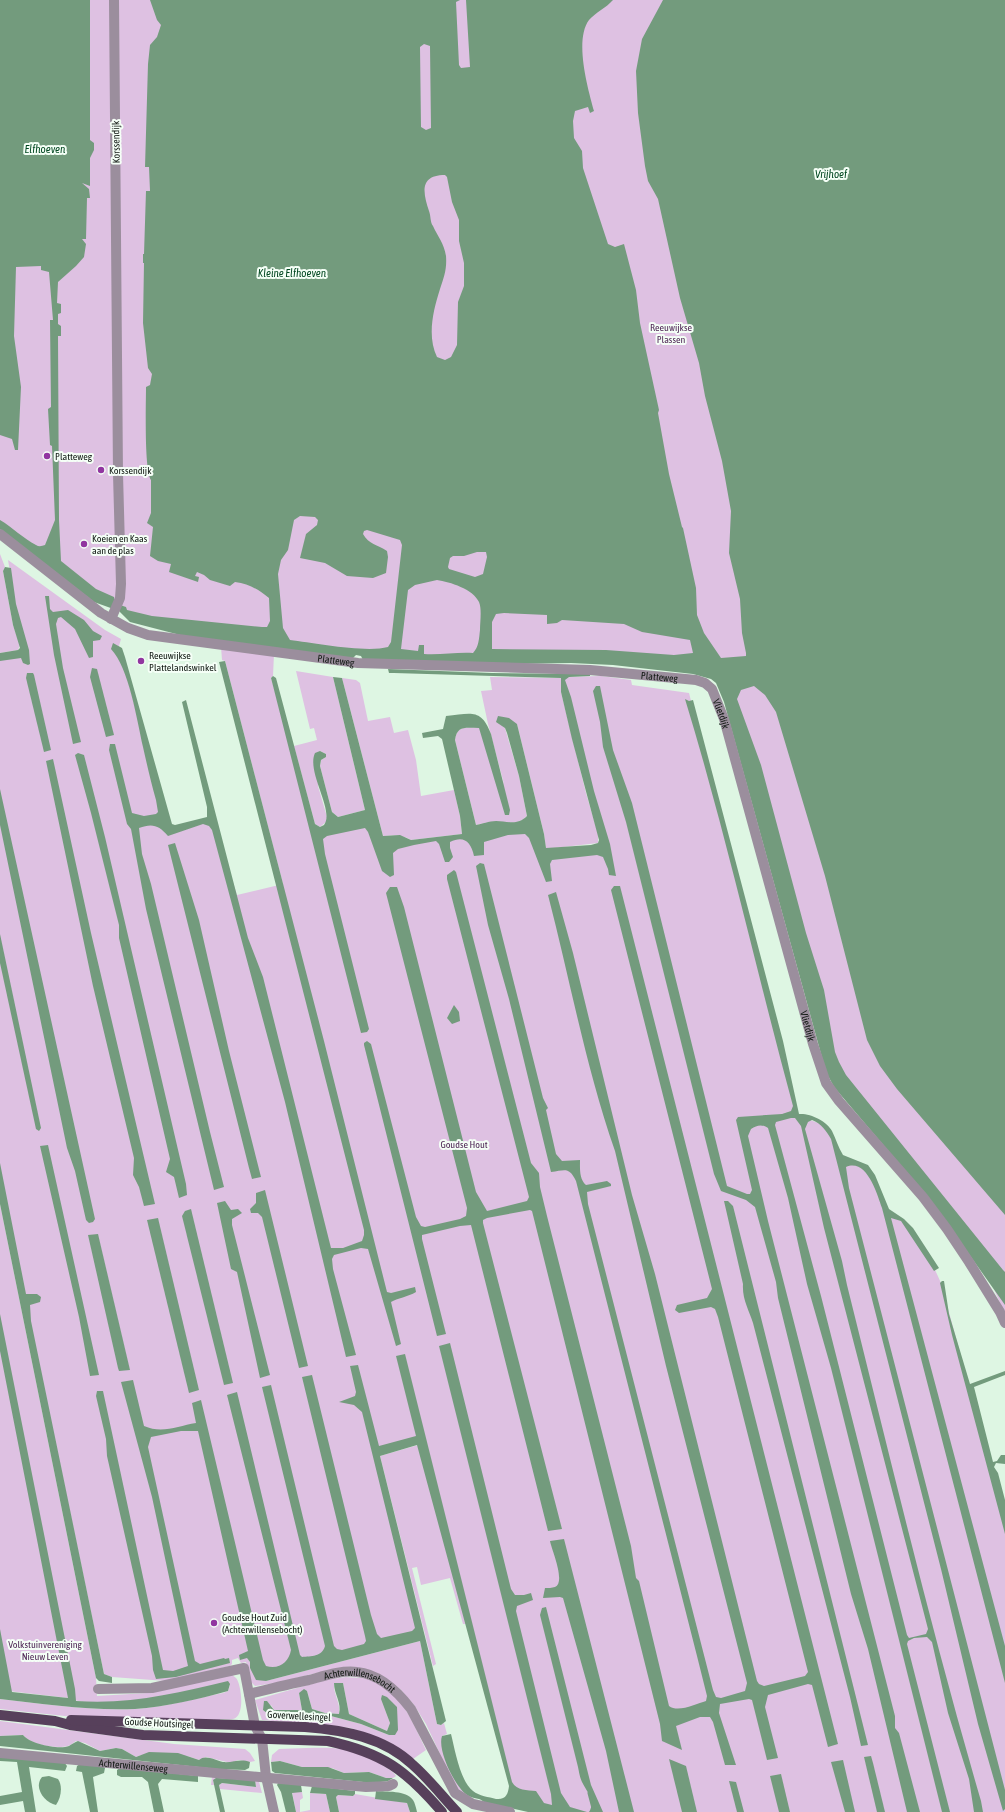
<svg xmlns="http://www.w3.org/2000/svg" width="1005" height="1812" font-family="'Asap Condensed',sans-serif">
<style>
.green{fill:#dec1e2;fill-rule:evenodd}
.water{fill:#739b7d;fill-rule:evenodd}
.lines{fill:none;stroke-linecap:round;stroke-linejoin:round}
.stream{stroke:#739b7d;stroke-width:3}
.minor{stroke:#9b8e9d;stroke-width:10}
.major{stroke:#57405b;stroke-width:10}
.poi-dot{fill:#9135a0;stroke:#f5fff7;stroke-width:1.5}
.labels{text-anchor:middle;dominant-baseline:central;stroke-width:4;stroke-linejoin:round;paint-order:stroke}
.street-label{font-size:10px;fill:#101812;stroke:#f5fff7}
.park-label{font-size:10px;fill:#502857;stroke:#f5fff7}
.poi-label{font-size:10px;fill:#101812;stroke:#f5fff7;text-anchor:start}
.water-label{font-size:11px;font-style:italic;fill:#004720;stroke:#f5fff7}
</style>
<rect width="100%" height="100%" fill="#def6e3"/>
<g class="green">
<polygon points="0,0 1005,0 1005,1315 978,1251 836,1071 718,674 680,665 365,654 134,617 0,525"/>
<polygon points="0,554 5,567 3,571 13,625 20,645 18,650 0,653"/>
<path d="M 8,560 L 105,630 L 121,639 L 119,646 L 167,829 L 213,819 L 237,895 L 283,884 L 225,661 L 222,660 L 221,647 L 274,654 L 273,676 L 271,678 L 315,831 L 370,825 L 378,846 L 531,827 L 543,854 L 605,846 L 563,680 L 561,692 L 586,793 L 598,834 L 598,843 L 546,849 L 544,834 L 517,724 L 505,728 L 519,776 L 527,816 C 516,827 508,821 495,822 C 488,822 482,824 476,825 L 455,740 C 457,725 466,728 479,727 L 504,784 L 488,724 L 481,691 L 492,690 L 490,677 L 561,678 L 562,677 L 601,676 L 631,680 L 632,685 L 689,693 L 796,1115 L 824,1125 L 842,1159 L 868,1169 L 888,1213 L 900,1218 L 926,1250 L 941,1283 L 1005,1517 L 1005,1812 L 540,1812 L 517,1805 L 421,1441 L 376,1452 L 422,1639 L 269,1674 L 247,1658 L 250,1662 L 250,1668 L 266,1681 L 420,1641 L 437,1724 L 441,1725 L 444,1723 L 447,1734 L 442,1736 L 468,1800 L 455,1786 L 426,1724 L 414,1705 L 400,1689 L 382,1677 L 333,1669 L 276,1683 L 255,1686 L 251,1682 L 246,1662 L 241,1663 L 238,1658 L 232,1660 L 232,1664 L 230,1666 L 166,1681 L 112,1677 L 104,1674 L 0,1178 L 0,657 L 24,653 Z"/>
<polygon points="296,671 333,677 365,810 338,817 332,812 320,766 321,760 326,757 326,754 320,751 318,786 327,817 326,822 320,827 315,824 294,746 317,740 314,728 310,729"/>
<path d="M 342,678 L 356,680 L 360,683 L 368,721 L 390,717 L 394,733 L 408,730 L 416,760 L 421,796 L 454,790 L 460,816 L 462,834 L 411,840 C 403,835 393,835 383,836 Z"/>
<path d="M 0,1204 L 96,1678 L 97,1696 L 147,1693 L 232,1674 C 233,1676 235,1677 236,1678 C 241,1683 246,1716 233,1719 C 230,1720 224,1719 220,1719 L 220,1723 L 83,1718 L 0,1709 L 0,1699 C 45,1704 90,1711 135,1709 C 164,1707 194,1699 223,1693 L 228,1691 L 230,1685 C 192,1691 101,1712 68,1698 L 0,1690 Z"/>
<polygon points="418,1445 466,1624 463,1624 450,1578 421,1585 417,1567 412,1568 436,1664 433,1666 380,1456"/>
<path d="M 346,1677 C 353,1678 361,1677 368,1679 C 401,1688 413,1723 426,1750 L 413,1759 L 387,1741 L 351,1728 L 262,1720 L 255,1700 L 325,1680 ZM 334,1683 L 343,1683 L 349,1714 L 387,1731 L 390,1723 L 381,1699 L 395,1735 L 389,1735 L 361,1724 L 331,1716 L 275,1714 L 267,1713 L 263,1710 L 271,1705 L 274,1710 L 297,1711 L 302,1710 L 299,1693 L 307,1691 L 312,1709 L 325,1713 L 339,1714 C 341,1703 333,1694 334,1683 Z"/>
<path d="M 0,1721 L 174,1744 L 245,1749 L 250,1753 L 255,1761 L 250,1762 L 238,1760 L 231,1763 L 206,1757 L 199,1760 L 187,1756 L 141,1755 L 136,1757 L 122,1749 L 116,1748 L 100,1751 L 85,1743 L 76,1741 C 73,1743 71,1745 68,1746 C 56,1749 31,1745 23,1735 L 0,1736 Z"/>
<path d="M 306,1748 C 320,1748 334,1747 347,1750 C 357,1752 392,1767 396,1776 L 393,1778 L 386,1778 L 369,1772 L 344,1773 L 332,1768 L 302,1767 L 280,1761 L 271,1762 L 272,1755 L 279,1749 Z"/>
<polygon points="212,1777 258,1778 262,1793 220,1789 219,1785 222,1783 256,1787 255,1781 213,1780 214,1785 211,1785"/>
<polygon points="292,1792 302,1792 303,1798 300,1800 300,1812 310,1810 310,1793 326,1794 330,1812 296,1812"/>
<polygon points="355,1794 407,1803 410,1812 339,1812 336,1797 338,1795 353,1796"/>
</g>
<g class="water">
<path d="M 0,0 L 90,0 L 90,140 L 94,143 L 94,150 L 90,158 L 90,186 L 82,183 L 89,189 L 90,198 L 87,198 L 86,239 L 82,239 L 86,244 L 84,257 L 76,266 L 58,282 L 57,303 L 61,304 L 61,313 L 58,314 L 58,324 L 61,326 L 61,336 L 58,336 L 59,520 L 61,561 L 96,589 L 114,597 L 114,603 L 126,607 L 127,610 L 152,616 L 262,627 L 267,627 L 270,621 L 269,598 C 258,589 249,584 235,582 L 230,586 L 210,580 L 204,575 L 197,572 L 195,576 L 199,577 L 198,582 L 169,572 L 171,564 L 158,561 L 150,556 L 153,527 L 147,523 L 151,513 L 151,480 C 144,470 146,403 146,387 L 150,385 L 152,374 L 148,368 L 143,323 L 144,263 L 143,263 L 143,254 L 144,254 L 146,191 L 150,191 L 149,167 L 145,167 L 148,64 L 150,45 L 157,37 L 161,25 L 157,20 L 150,0 L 460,0 L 456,2 L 459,65 L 461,68 L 470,67 L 466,0 L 613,0 C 606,8 596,12 589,20 C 574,40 588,89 594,111 L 590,113 L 588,107 L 575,111 L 573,121 L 574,138 L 582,151 L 583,168 L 608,244 L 615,247 L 624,244 L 636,290 L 640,323 L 659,410 L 658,413 L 669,474 L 682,527 L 683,528 L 696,588 L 697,615 L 704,633 L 721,658 L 746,656 L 746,653 L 742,633 L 740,599 L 729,553 L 731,511 L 722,461 L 705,396 L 699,363 L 680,298 L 658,199 L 648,181 L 645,166 L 638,113 L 636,71 L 642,39 L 663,0 L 1005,0 L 1005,1215 L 897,1089 L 880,1066 L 867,1040 L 825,876 L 776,712 L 765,695 L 754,686 L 741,690 L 737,699 L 761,765 L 806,933 L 824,990 L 835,1052 L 839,1062 L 846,1075 L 1003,1270 L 1005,1272 L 1005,1305 L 961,1243 L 896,1160 L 834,1087 L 826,1072 L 724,702 L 716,683 L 711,679 L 693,674 L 613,665 L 571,663 L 500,664 L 363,660 L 361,656 L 356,655 L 352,659 L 184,636 L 130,622 L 119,611 L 94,602 L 0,529 L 0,520 C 12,527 24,539 36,545 C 39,547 42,546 45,545 L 55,520 L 52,446 L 50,445 L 48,409 L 51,407 L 50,320 L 53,320 L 49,272 L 41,270 L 41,266 L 16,267 L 14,336 L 21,387 L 18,450 L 15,450 L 12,439 L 0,435 ZM 424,44 L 430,46 L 431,128 L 426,130 L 421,127 L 420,47 ZM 445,175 L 447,177 L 452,202 L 459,220 L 459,241 L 464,263 L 464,286 L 458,302 L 457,345 L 451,357 L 445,360 L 437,357 C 427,336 433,311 440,289 C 444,277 447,269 446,256 C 444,243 438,237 433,226 C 430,222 431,216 429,211 C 423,193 419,175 445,175 ZM 300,516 L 315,517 L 318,520 L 317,525 L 306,534 L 300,558 L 325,563 L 347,576 L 373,578 L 386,573 L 388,557 L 387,551 C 377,544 369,545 363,534 L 364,531 L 367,530 L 400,540 L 402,545 L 391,642 L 388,647 C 366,653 314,643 290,640 L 283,628 L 278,574 L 281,560 L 288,550 L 294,520 ZM 477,552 L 486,552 L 487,557 L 483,574 L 475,577 L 449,569 L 448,567 L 450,558 L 453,556 L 464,556 ZM 437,580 C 450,582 473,589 479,602 C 482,609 480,622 480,630 C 479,638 479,647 473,653 C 457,652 441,655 424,654 L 424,645 L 419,645 L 418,651 L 401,649 L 408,590 L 415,585 ZM 504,613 L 547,615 L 547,624 L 557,623 L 562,620 L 624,624 L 642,632 L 690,640 L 693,653 L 674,655 L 606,650 L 492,649 L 492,622 L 496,614 Z"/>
<polygon points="5,567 11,568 16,604 29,650 30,664 28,665 23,663 21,658 0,661 0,653 18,650 20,648 13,625 3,571"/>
<polygon points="45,596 49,596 50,609 53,612 68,610 84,620 93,631 102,636 100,640 93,641 93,657 89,658 75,629 61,617 58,618 56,624 63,668 81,742 73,744 54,655"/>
<path d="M 113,643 L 122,648 L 125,657 L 172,824 L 175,825 L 207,817 L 207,807 L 182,702 L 186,700 L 248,938 L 263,977 L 330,1244 L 331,1248 L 343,1248 L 362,1241 L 364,1235 L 364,1230 L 219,662 L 225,661 L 324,1041 L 387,1292 L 391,1293 L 415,1287 L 416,1292 C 408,1297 397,1298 391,1302 L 401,1344 L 396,1346 L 368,1249 L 361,1248 L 334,1255 L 332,1259 L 333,1269 L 356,1355 L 346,1357 L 285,1102 L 212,830 L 209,826 L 203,824 L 168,836 C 159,825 152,823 139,828 L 142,854 L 151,884 L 210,1132 L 224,1187 L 214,1190 L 146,909 L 131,829 L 127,824 L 109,750 L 110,744 L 115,744 L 132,813 L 144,816 L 156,814 L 158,812 L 156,800 C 151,782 147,765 143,747 C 137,720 129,668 111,649 Z"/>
<polygon points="92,668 97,669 114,735 106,737 90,677"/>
<path d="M 388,669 L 492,673 L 590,674 L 590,676 L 569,677 L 565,680 L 571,697 L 594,791 L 610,844 L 616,876 L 609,875 L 608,869 L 603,857 L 597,855 L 552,860 L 550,864 L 552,881 L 546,882 L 529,838 L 525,834 L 508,835 L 484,842 L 484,855 L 474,856 C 471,842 464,835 450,842 L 450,848 L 453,857 L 449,862 L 445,862 L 439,844 L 436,841 L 414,845 L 398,849 L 393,853 L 394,875 L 390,877 L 382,871 L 368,832 L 365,828 L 327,836 L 323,839 L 325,854 L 369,1029 L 367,1032 L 361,1033 L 271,678 L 273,676 L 276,678 L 315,824 L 320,827 L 324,825 C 335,811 306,772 315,753 L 320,751 L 326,754 L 326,757 L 321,760 L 320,766 L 332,812 L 338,817 L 365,810 L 333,677 L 342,678 L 383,836 L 400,835 L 411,840 L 462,834 L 460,816 L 442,739 L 438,736 L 423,738 L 422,733 L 443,729 L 446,716 C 470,714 481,707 491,734 L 510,810 L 509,815 L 505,815 L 479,728 C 466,728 457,725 455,740 L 476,825 C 482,824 489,821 496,821 C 508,821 517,826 527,816 L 519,776 L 507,733 L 505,728 L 496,722 L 498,716 L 509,718 L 517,724 L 544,834 L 546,848 L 591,845 L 598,843 L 599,840 L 572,739 L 561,692 L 561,678 L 394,673 L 389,673 Z"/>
<polygon points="27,673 33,673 34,675 51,750 44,752 26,678"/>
<path d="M 596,686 L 600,686 L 613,750 L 632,803 L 727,1186 L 747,1194 L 750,1194 L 752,1190 L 736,1120 L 738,1117 L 782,1114 L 791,1111 L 793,1106 C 756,970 726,833 685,699 L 689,701 L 693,700 L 783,1041 L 799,1114 C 810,1113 827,1121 832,1131 C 836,1139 838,1147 843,1155 L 868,1165 L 875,1175 L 889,1209 L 904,1219 L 913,1228 L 939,1268 L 934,1271 L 901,1221 L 891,1218 L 1005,1646 L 1005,1683 L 882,1208 C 877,1194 867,1158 846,1167 L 849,1188 L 1005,1790 L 1005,1809 L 1003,1811 L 978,1724 L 941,1569 L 831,1139 C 827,1132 821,1123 812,1120 L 808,1122 L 805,1129 L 842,1261 L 847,1285 C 890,1457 931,1630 981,1801 L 983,1812 L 974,1812 L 969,1779 L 948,1713 L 932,1642 L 927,1637 L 914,1638 L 908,1641 L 907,1644 L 950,1812 L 942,1812 L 831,1368 L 807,1284 L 788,1198 L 768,1128 C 762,1124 757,1125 751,1129 L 748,1136 L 768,1221 L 895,1716 L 895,1728 L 899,1733 L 920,1812 L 907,1812 L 868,1649 L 851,1594 L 778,1298 L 776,1282 L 755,1207 L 746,1200 L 721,1191 L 714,1174 L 626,822 L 603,747 L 600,722 L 593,691 ZM 791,1118 L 795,1118 L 801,1126 L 824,1228 L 928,1629 L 926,1634 L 909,1638 L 907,1635 L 821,1296 L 775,1125 L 776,1122 Z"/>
<polygon points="78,753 84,755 105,837 186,1184 187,1195 179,1198 174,1177 166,1172 170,1159 119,938 119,925 91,813 75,755"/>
<polygon points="53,759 91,933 155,1204 144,1206 139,1187 133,1175 134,1158 93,986 46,761"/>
<polygon points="0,789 95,1219 93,1222 89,1223 86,1220 75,1171 67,1148 0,825"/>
<polygon points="175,843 199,920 229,1051 261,1177 252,1179 249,1168 168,845"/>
<path d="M 480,863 L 484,864 L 543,1098 L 548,1108 L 546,1110 L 556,1154 L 562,1161 L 580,1160 C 580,1168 579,1179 586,1185 L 607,1181 L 611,1184 L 611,1186 L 587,1192 L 588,1204 L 713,1690 L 716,1697 L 721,1698 L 745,1691 L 747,1683 L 666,1366 L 615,1151 C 586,1068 570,980 548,895 L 556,892 L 573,953 L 632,1195 L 655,1274 L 757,1681 L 759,1684 L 764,1686 L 805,1676 L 808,1672 L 718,1317 L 715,1309 L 711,1307 L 679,1313 L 675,1310 L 677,1305 L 707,1298 L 712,1289 L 611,890 L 614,886 L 620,886 L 838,1744 L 828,1747 L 812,1685 L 808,1684 L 768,1695 L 765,1707 L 778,1758 L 767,1760 L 752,1700 L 749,1699 L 720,1704 L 719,1713 L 736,1765 L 725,1765 L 713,1722 L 710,1717 L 700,1717 L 676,1726 L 682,1750 L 662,1741 L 660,1724 L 532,1211 L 530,1210 L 487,1218 L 483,1220 L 483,1223 L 562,1529 L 548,1531 L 471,1225 L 460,1226 L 422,1235 L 422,1239 L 446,1334 L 437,1336 L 364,1045 L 364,1043 L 367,1041 L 371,1044 L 416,1217 L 421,1226 L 425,1227 L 460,1219 L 466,1216 L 467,1208 L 386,893 L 390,887 L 397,887 L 404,907 L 476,1192 L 487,1211 L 527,1201 L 529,1197 L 447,879 L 447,875 L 454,870 L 456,872 L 531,1163 L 539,1173 L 540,1187 L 547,1216 L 631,1546 L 636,1578 L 639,1581 L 669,1706 C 678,1713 696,1704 706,1701 L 707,1696 L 697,1656 L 576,1181 C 569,1167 566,1170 551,1172 L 509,999 L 488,925 L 476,866 Z"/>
<polygon points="0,934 41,1128 39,1131 36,1129 0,963"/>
<polygon points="454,1005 459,1012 460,1021 452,1024 447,1018"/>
<polygon points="48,1145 99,1375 90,1376 79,1317 40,1146"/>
<polygon points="0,1163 26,1294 37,1294 41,1297 40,1302 30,1305 31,1321 104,1674 112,1677 112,1683 99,1681 96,1678 0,1204"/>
<polygon points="265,1190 308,1366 299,1368 262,1217 258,1213 251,1213 250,1209 256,1203 256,1193"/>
<polygon points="225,1201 231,1210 238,1209 242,1213 232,1219 232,1225 270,1375 260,1378 237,1272 231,1269 217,1203"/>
<path d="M 724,1201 L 728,1201 L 733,1206 L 868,1745 L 861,1746 L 850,1697 L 753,1323 C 749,1310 742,1299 743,1284 Z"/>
<polygon points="191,1209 233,1383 224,1385 182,1216 185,1211"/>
<polygon points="158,1218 199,1390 189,1393 147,1220"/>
<polygon points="98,1234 130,1370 119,1371 118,1368 88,1235"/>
<polygon points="942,1281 944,1281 949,1314 970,1384 1005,1371 1005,1375 974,1387 993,1462 997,1461 1001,1455 1005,1455 1005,1464 996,1463 994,1467 998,1473 1005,1500 1005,1534 952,1335 940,1283"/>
<path d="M 0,1314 L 75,1689 L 76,1701 C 130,1705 176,1693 228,1681 L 230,1684 L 228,1691 C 199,1699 165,1707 135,1709 C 90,1711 45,1704 0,1699 L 0,1629 L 12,1692 L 68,1698 L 0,1351 Z"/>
<path d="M 450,1343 L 511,1589 L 515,1595 L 524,1595 L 531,1593 L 533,1600 L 517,1606 L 516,1611 L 561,1793 L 570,1807 L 587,1812 L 528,1812 L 484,1802 C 479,1797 472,1799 467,1795 C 455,1787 437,1750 442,1736 L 451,1734 C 455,1750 460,1781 473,1791 C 479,1796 489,1797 496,1799 C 506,1800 508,1794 509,1786 L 417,1445 L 380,1456 L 446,1721 L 441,1725 L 437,1724 L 420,1641 L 266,1681 L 256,1680 L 250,1668 L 250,1662 L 247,1658 L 240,1660 L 239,1655 L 248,1651 L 198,1431 L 181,1431 L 151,1437 L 148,1447 L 195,1661 L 200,1664 L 224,1658 L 225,1659 L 229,1658 L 230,1663 L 176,1677 L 156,1679 L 153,1670 L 152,1656 L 107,1456 L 106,1439 L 96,1396 L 97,1391 L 103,1391 L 163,1670 L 173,1671 L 188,1666 L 152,1497 L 121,1382 L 133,1380 L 144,1426 C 162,1434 178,1426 196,1423 L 192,1403 L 201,1400 L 263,1660 L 266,1666 C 279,1670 289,1662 291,1650 L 227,1395 L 237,1392 L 300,1655 L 302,1657 C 311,1656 322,1657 325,1646 L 262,1387 L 271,1385 L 334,1646 L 337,1649 L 342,1650 L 364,1644 L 366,1641 L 365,1636 L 302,1377 L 312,1375 L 371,1615 L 377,1634 L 381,1638 L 412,1631 L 415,1628 L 362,1412 L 354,1405 L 339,1402 L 355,1396 L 356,1392 L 350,1366 L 358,1365 L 379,1446 L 416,1436 L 396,1356 L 405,1354 L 512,1782 C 517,1791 527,1790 536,1791 L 544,1803 L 552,1805 L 551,1794 L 439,1346 Z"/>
<path d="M 564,1539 L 634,1812 L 619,1812 L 606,1751 L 563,1598 L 560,1597 L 543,1598 L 545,1588 C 548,1588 552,1588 555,1587 C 566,1582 552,1551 550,1541 Z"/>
<path d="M 546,1607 L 591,1785 L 603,1812 L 589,1812 C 596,1801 587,1792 582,1782 C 580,1778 579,1772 578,1767 L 540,1615 L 542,1608 Z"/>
<path d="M 334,1683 L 343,1683 L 349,1714 L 387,1731 L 390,1723 L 381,1699 L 382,1695 L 387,1697 L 397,1707 L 398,1730 L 395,1735 L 389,1735 L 361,1724 L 331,1716 L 275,1714 L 267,1713 L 263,1710 L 264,1701 L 267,1701 L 274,1710 L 302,1710 L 299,1693 L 304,1689 L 307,1691 L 312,1709 L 325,1713 L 339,1714 C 342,1703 334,1694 334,1683 Z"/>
<path d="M 23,1735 C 30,1744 59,1750 69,1746 C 72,1744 75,1742 78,1741 L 100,1751 L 116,1748 L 122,1749 L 136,1757 L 149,1752 L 178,1753 L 199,1760 C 205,1754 215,1760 223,1762 C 233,1763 240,1758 250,1762 L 249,1768 L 245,1770 L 218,1769 L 0,1746 L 0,1736 Z"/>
<polygon points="0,1754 64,1762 67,1766 65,1771 29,1767 36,1812 25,1812 23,1801 0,1805 0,1796 22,1792 17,1762 0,1761"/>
<polygon points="871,1756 873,1763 885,1812 877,1812 864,1757"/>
<polygon points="669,1759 686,1766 697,1812 682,1812"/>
<polygon points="843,1760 855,1812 845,1812 831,1762"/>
<polygon points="280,1761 302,1767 328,1767 344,1773 369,1772 386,1778 393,1778 388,1781 373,1783 275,1773 272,1771 271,1762"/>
<polygon points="80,1764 101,1765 105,1768 104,1773 93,1777 98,1812 90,1812 82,1772 76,1771 77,1766"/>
<polygon points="120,1768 198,1776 198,1782 162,1779 158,1784 164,1812 154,1812 148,1782 142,1777 121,1777 117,1775 117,1770"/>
<polygon points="781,1774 790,1812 779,1812 770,1776"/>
<path d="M 49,1776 L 58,1779 C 63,1786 61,1798 56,1805 C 45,1803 33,1788 42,1777 Z"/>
<polygon points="216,1778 255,1780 256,1787 222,1783 219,1785 225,1812 220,1812 213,1780"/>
<polygon points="729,1781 736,1782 744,1812 737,1812"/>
<polygon points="278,1783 301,1785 302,1792 292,1793 296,1812 286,1812 281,1792 277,1785"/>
<polygon points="312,1786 355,1791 355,1794 353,1796 338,1795 336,1797 339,1812 330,1812 326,1794 310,1793"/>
<path d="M 376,1791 C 386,1792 406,1790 413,1800 C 415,1803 416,1808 417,1812 L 410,1812 L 407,1803 L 375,1799 Z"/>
</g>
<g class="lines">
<polyline class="stream" points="589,1793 594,1812"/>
<g class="minor">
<path id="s1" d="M 0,534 L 101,613 L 128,628 L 148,635 L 358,663 L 590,670 L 696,680 L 705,683 L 712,689 L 724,719 L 813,1044 L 826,1083 L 839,1101 L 923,1197 L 947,1229 L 969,1262 L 1000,1312 L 1005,1323"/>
<polyline points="111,619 120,598 121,584 118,474 114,0"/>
<polyline points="98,1689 152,1688 244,1668 255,1726 262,1739 266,1777 274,1812"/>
<path id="s2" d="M 249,1694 C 269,1689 289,1684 309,1680 C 324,1676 341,1670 357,1672 C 379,1674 398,1692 411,1709 L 455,1793 L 473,1804 L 510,1812"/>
<path id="s3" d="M 0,1753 L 366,1787 L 389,1786 L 393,1784"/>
</g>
<g class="major">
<path d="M 0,1715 L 55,1721 L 70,1725 L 143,1735 L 328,1741 C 383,1753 406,1770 442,1812"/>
<path d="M 71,1720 L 305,1727 C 343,1730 384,1737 413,1765 C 429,1779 442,1796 457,1812"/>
</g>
</g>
<g class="poi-dot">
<circle cx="47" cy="456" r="4"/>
<circle cx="101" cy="470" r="4"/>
<circle cx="84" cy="544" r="4"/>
<circle cx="141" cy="661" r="4"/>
<circle cx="214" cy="1623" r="4"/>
</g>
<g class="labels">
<g class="street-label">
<text transform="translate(116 142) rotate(-91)">Korssendijk</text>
<text stroke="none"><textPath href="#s1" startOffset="370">Platteweg</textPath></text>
<text stroke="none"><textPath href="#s1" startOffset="694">Platteweg</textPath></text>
<text stroke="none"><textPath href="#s1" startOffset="776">Vlietdijk</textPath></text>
<text stroke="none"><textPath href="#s1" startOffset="1100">Vlietdijk</textPath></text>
<text stroke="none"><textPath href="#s2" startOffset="115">Achterwillensebocht</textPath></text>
<text transform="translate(299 1716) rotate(3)">Goverwellesingel</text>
<text transform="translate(159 1723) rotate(3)">Goudse Houtsingel</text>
<text stroke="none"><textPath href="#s3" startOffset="134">Achterwillenseweg</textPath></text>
</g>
<g class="park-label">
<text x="671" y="327">Reeuwijkse<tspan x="671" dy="12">Plassen</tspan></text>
<text x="464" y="1144">Goudse Hout</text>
<text x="45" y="1644">Volkstuinvereniging<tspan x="45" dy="12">Nieuw Leven</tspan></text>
</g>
<g class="poi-label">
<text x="55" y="456">Platteweg</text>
<text x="109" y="470">Korssendijk</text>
<text x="92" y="538">Koeien en Kaas<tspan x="92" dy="12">aan de plas</tspan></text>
<text x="149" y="655">Reeuwijkse<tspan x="149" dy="12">Plattelandswinkel</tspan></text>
<text x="222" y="1617">Goudse Hout Zuid<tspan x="222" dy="12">(Achterwillensebocht)</tspan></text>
</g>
<g class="water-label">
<text x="45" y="149">Elfhoeven</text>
<text x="831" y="174">Vrijhoef</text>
<text x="292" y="273">Kleine Elfhoeven</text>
</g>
</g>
</svg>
